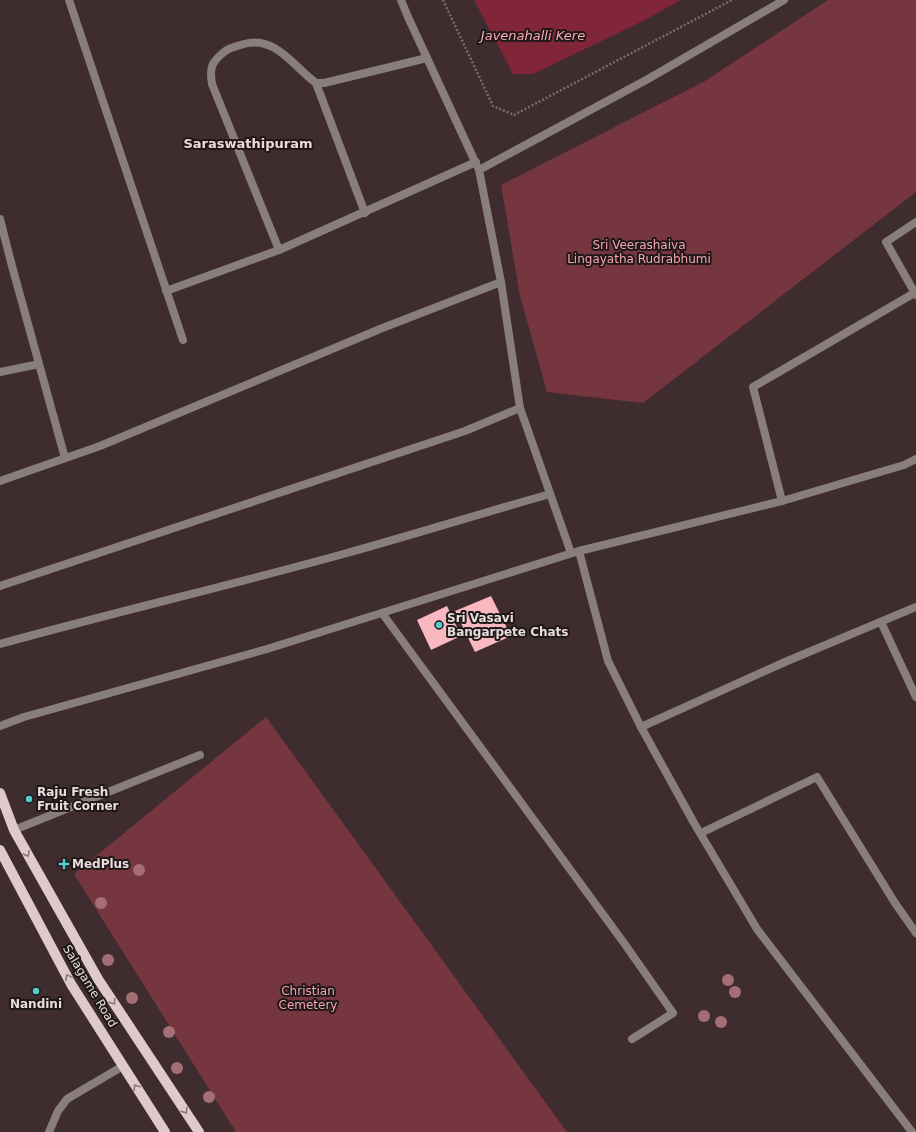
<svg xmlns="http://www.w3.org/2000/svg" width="916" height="1132" font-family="'DejaVu Sans',sans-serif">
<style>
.green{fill:#763640}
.water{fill:#812538}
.building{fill:#f9b8bf}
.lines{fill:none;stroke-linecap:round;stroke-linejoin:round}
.path{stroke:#7c6b6d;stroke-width:2.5;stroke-dasharray:2 2;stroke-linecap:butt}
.service{stroke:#887e7e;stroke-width:8}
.minor{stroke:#887e7e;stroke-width:8}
.primary{stroke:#dfcacb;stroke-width:10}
.tree{fill:#a36f74}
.oneway{stroke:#89797a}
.poi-dot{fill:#53cdc9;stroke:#1f1718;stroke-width:1.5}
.labels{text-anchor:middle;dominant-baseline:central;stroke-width:4;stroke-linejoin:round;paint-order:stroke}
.park-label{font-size:12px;fill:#f4a6ae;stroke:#1f1718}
.poi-label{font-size:12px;font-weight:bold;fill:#e9ddde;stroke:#1f1718;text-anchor:start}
.street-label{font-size:12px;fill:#e9ddde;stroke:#1f1718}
.water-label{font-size:13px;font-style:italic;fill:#f8a9b1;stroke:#1f1718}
.neighbourhood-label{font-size:13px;font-weight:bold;fill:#f2d8da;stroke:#1f1718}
</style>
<rect width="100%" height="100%" fill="#3f2c2e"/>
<g class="green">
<polygon points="828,0 916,0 916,192 643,403 547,392 520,296 501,185 705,81"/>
<polygon points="266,717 567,1132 236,1132 74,874"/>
</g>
<polygon class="water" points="474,0 681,0 643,21 533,74 513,74"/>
<g class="building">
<polygon points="491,596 511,636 475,652 455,611"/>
<polygon points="447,606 461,636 431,650 417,620"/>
</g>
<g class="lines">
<polyline class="path" points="443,0 493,106 514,115 732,0"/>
<polyline class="service" points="49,1132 58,1111 67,1099 123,1066"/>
<g class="minor">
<polyline points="69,0 183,340"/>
<polyline points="401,0 408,17 477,166"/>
<polyline points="316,83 365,213"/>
<polyline points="0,219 12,266 65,458"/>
<polyline points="916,222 886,242 916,295"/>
<path d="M 279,250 L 212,84 C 209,67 212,62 224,52 C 230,47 237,46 244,44 C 275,35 294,67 316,83 L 324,83 L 427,58"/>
<polyline points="501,282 520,408"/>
<polyline points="166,291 279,250 476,162"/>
<polyline points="0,372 39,364"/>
<polyline points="0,481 100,446 380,329 501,282 479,170 648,79 784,0"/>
<polyline points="782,501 753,387 916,292"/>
<polyline points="579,551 608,661 641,727 694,823 757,929 912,1132"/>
<polyline points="0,586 465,431 520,408 571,553"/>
<polyline points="382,613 624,943 673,1013 632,1039"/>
<polyline points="881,622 916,697"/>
<path d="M 0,644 C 115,612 232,585 347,553 C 415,534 483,513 550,494"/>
<polyline points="0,726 24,717 267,649 579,551 782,501 904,465 916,459"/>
<polyline points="641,727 785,662 916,607"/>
<polyline points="14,830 200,755"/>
<polyline points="701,833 817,777 895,903 916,933"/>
</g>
<g class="primary">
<polyline points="0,793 14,830 98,979 199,1132"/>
<polyline points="0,850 71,984 165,1132"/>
</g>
</g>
<g class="tree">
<circle cx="139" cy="870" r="6"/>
<circle cx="101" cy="903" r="6"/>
<circle cx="108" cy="960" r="6"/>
<circle cx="728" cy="980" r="6"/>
<circle cx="735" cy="992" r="6"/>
<circle cx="132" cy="998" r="6"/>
<circle cx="704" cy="1016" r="6"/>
<circle cx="721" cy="1022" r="6"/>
<circle cx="169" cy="1032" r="6"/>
<circle cx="177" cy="1068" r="6"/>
<circle cx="209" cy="1097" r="6"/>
</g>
<defs><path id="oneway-chevron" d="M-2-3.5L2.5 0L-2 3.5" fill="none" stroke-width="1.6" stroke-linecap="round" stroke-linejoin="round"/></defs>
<g class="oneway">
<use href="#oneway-chevron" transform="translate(27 854) rotate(61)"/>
<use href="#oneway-chevron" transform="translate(68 977) rotate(-118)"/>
<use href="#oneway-chevron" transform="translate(113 1002) rotate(56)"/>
<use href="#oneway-chevron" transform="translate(136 1087) rotate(-122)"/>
<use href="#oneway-chevron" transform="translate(185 1111) rotate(57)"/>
</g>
<g class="poi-dot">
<circle cx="439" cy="625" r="4"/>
<circle cx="29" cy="799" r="4"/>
<path d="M62 858h4v4h4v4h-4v4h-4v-4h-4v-4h4z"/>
<circle cx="36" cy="991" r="4"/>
</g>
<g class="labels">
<g class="park-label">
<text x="639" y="245">Sri Veerashaiva<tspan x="639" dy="14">Lingayatha Rudrabhumi</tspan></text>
<text x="308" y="991">Christian<tspan x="308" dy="14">Cemetery</tspan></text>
</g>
<g class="poi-label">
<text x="447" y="618">Sri Vasavi<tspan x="447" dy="14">Bangarpete Chats</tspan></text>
<text x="37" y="792">Raju Fresh<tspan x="37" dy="14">Fruit Corner</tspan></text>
<text x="72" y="864">MedPlus</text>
<text x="36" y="1004" text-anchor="middle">Nandini</text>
</g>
<g class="street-label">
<text transform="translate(90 986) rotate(59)">Salagame Road</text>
</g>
<g class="water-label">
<text x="533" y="35">Javenahalli Kere</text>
</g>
<g class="neighbourhood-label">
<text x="248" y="143">Saraswathipuram</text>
</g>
</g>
</svg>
